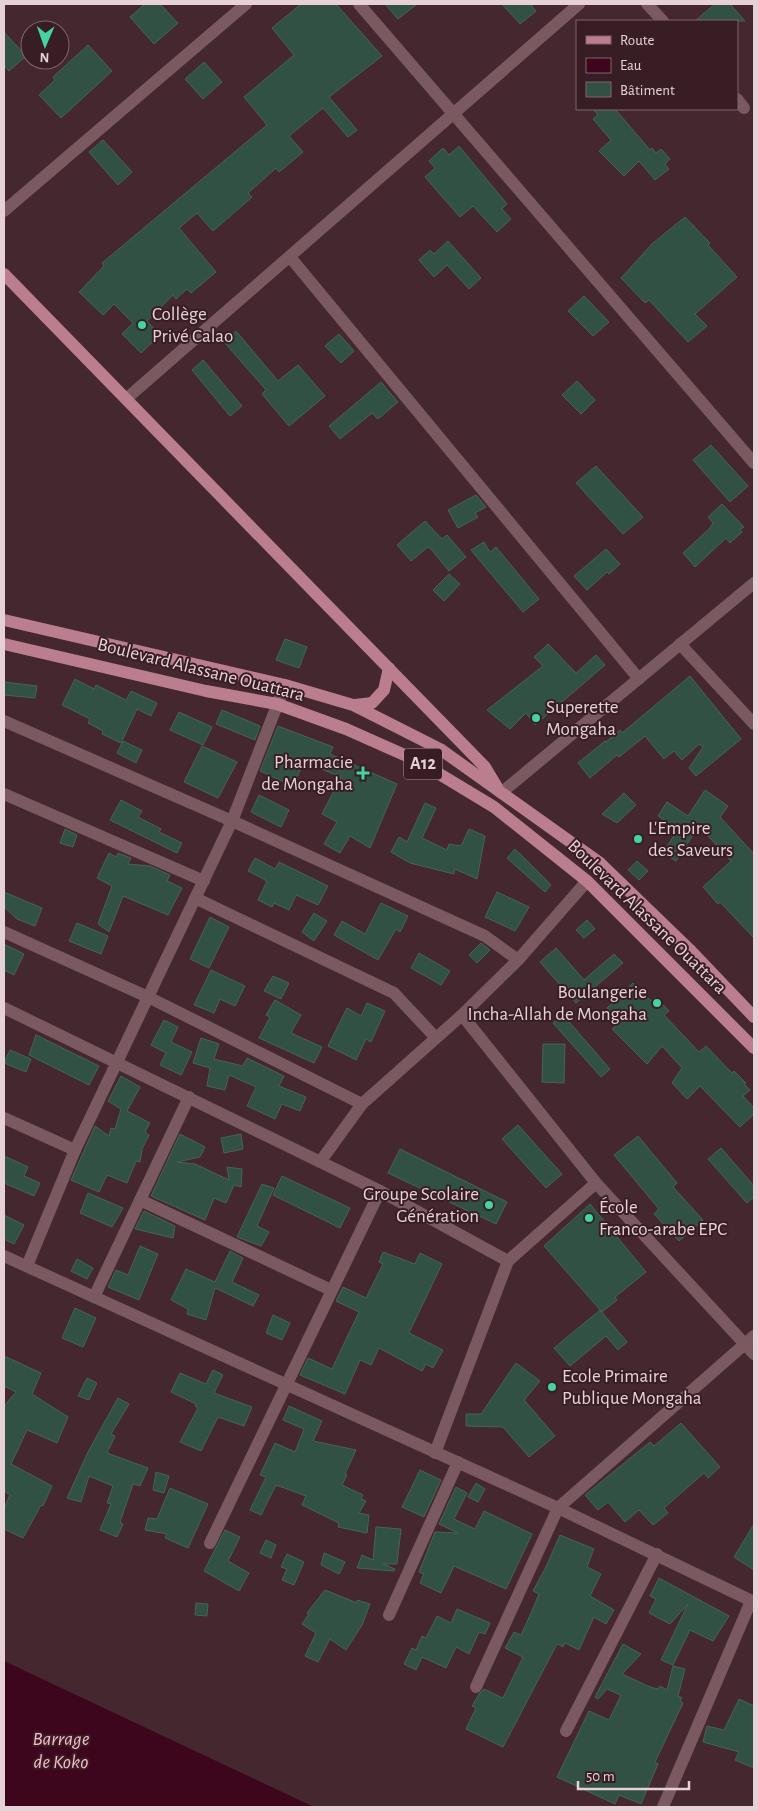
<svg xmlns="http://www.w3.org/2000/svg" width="758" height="1811" font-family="'Alegreya Sans',sans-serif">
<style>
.water{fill:#3d061c}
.building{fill:#305143;stroke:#446556}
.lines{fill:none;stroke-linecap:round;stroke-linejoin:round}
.street{stroke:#7a5961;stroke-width:12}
.primary{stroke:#bb7e8e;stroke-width:12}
.poi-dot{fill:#42d4a1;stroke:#391d25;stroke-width:2}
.labels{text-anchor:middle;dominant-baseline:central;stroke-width:4;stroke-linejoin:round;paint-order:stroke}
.shield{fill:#391d25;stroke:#b19ba1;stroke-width:1}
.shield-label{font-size:18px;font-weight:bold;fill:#e5d1d6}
.poi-label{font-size:19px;fill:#e5d1d6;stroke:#391d25;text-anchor:start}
.street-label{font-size:19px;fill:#e5d1d6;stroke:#391d25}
.water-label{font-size:20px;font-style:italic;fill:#fdb9ca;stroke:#391d25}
</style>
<rect width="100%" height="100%" fill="#44272f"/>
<polygon class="water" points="4,1661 314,1807 4,1807"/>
<g class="building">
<polygon points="145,4 160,4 178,23 154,44 130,17"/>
<polygon points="301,4 336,4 382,56 329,97 357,130 348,137 323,108 289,136 303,152 279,172 276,168 248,193 252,197 213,231 197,213 179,228 216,272 191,293 187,289 176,299 173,295 147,321 160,335 141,353 122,334 133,323 114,304 103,315 79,292 104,266 102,263 267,125 244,97 294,55 272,28"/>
<polygon points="385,4 417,4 398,19"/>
<polygon points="502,4 530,4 536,11 520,24"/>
<polygon points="715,4 730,4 745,21 695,21"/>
<polygon points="4,32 26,56 9,71 4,65"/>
<polygon points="88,45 112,71 61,118 39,95 55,80 53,77"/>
<polygon points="204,62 222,82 203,99 185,79"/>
<polygon points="593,109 615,109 650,150 652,148 656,153 661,149 670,159 665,164 669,169 655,180 639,161 624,176 599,151 611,140 593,119 598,115"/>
<polygon points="103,140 132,172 118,185 89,152"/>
<polygon points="459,146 507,204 502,209 511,219 497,232 473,206 460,217 425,177 435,168 429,161 443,148 449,155"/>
<polygon points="685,217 710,243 708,245 737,277 695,314 707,326 688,342 649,300 645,303 621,278 653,243"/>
<polygon points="448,241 481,278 469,289 447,265 434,277 419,260 430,250 434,254"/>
<polygon points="584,296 609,322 593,336 568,311"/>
<polygon points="236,331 278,381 298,365 325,396 289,426 262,394 266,390 224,342"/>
<polygon points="339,334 354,351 341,363 325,346"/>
<polygon points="203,360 242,406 230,416 192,370"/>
<polygon points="577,381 595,400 581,414 562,395"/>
<polygon points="381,382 398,402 378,419 372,413 340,439 329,426"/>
<polygon points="711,445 748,486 730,502 693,460"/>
<polygon points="596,466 643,517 623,534 576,483"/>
<polygon points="476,495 486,507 475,513 478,517 458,528 448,510"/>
<polygon points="722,504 744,527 740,530 742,532 730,543 726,538 695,567 683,553 709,529 713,523 708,517"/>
<polygon points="425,521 442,539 447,535 466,557 449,571 430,548 428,547 411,561 397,545"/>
<polygon points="484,542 490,552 496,547 539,599 523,612 471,550"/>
<polygon points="606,549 620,564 609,574 607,572 587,590 574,576"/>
<polygon points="449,574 460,584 444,601 433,590"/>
<polygon points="285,639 307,647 299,668 276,660"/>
<polygon points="548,644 576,673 596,655 605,665 535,725 526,713 510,729 487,710 543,666 534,657"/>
<polygon points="690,676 741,739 696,776 689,768 703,747 699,744 682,760 674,751 664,759 645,736 619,757 617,755 590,778 578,763 605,741 606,742 620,730 622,733"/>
<polygon points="75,679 94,689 96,685 126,700 131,691 157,703 151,716 137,709 121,743 102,734 103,731 88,723 90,719 62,705"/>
<polygon points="4,682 37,686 35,698 4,695"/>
<polygon points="222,710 260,726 255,740 216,724"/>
<polygon points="179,712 212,727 203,745 170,730"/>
<polygon points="278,726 333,747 330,754 397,784 370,848 350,836 340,853 324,844 337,822 322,814 341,777 304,762 293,786 260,771"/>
<polygon points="123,741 142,750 136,763 117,753"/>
<polygon points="202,746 237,762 218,798 184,782"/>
<polygon points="705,790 728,806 720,817 754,854 754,938 720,902 718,904 703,887 731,861 699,826 676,861 663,853 678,829 658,816 667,802 688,816"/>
<polygon points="624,793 636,805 617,823 602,814"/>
<polygon points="259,795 289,810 281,827 251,812"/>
<polygon points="121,800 142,811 138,817 161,829 159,832 182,843 177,853 110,820"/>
<polygon points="425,803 436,808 422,838 447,850 449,844 461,846 469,829 485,836 477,879 455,869 454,874 410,863 391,852 399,837 407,842"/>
<polygon points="65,829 77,835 73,847 60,843"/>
<polygon points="515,849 551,885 545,892 507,858"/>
<polygon points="109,853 116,857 118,853 131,858 128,864 150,866 170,875 167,881 182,888 168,915 123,896 109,932 98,924 112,886 97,878"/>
<polygon points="255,858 275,869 279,862 328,886 318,905 296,895 289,910 274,903 272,907 258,900 267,881 248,871"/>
<polygon points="637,861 648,871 639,880 628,870"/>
<polygon points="4,892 42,908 35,926 17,919 4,907"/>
<polygon points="497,892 529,907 515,931 485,917"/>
<polygon points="381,903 408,916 400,932 396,929 378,960 334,935 342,921 365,934"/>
<polygon points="314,913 327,921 314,941 302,932"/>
<polygon points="210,917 229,927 209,968 190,959"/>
<polygon points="587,920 595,929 584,938 576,930"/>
<polygon points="77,923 108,936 101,954 69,941"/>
<polygon points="481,943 490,950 477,963 469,955"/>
<polygon points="4,944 24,954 14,975 4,970"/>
<polygon points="556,948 584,980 614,954 623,963 576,1003 540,962"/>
<polygon points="419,953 450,971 441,985 411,968"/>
<polygon points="211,970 245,986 235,1006 220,999 214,1013 194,1005"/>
<polygon points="273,976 289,983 281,999 264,991"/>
<polygon points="633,983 651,1001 655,997 669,1011 664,1015 699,1052 706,1046 732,1073 734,1071 746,1083 744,1084 750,1090 743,1096 754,1108 754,1114 740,1127 700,1086 687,1099 672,1083 682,1068 662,1046 647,1064 612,1029 620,1022 607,1008"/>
<polygon points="275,1000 301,1015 291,1033 322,1047 314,1063 259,1038 270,1017 266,1015"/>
<polygon points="367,1003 385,1011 371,1042 366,1039 356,1060 328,1046 347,1008 361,1016"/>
<polygon points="563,1015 610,1069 601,1077 553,1023"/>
<polygon points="164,1020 178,1027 171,1042 192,1052 181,1075 160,1065 166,1053 151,1045"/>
<polygon points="36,1035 99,1066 89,1085 29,1055"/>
<polygon points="201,1038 219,1044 214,1059 243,1066 247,1058 284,1076 279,1086 306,1097 300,1111 282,1104 275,1119 247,1106 256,1087 229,1075 225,1090 207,1086 210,1068 193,1063"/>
<polygon points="543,1044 565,1044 564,1083 542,1082"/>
<polygon points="10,1050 31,1059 26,1072 4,1063"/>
<polygon points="121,1076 140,1087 127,1111 150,1123 145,1132 149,1135 142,1149 140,1162 136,1161 127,1183 107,1175 99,1192 71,1180 95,1126 109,1136 111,1128 115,1129 121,1109 108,1101"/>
<polygon points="518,1125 562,1174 546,1188 502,1139"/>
<polygon points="180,1134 205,1147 200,1157 177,1162 195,1164 229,1180 227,1167 242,1169 241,1187 234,1185 226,1203 214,1198 205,1220 151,1196"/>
<polygon points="241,1134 243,1149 224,1153 221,1138"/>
<polygon points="638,1136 677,1183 673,1187 703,1220 679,1241 654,1214 659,1209 614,1155"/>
<polygon points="721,1148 754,1186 754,1197 747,1203 708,1159"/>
<polygon points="400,1149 507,1202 496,1224 388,1173"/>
<polygon points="4,1156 28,1167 24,1176 40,1183 34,1196 4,1183"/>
<polygon points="282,1176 350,1208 340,1228 273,1195"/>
<polygon points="262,1184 274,1188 257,1226 269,1232 261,1246 237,1237"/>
<polygon points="88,1193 123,1208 112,1227 80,1213"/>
<polygon points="590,1204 646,1272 615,1297 617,1300 602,1312 544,1246"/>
<polygon points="144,1211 175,1226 173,1238 135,1229"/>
<polygon points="4,1215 24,1225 14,1244 4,1239"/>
<polygon points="140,1246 158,1254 139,1300 108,1287 116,1270 128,1275"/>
<polygon points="230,1251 243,1258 232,1282 259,1295 253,1306 215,1288 206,1320 187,1314 188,1309 171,1300 186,1269 215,1282"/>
<polygon points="383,1252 415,1264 420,1253 442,1264 409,1333 443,1350 433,1368 426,1364 422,1371 379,1348 371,1365 360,1360 345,1394 300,1375 308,1358 332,1369 359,1312 336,1301 343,1287 366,1298 383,1264 379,1262"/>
<polygon points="77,1259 93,1268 87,1279 71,1271"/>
<polygon points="75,1308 96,1318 83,1347 62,1338"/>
<polygon points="600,1310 627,1342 618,1350 606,1336 570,1366 554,1348"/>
<polygon points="273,1315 290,1323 282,1340 266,1333"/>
<polygon points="4,1356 41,1373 32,1394 68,1417 57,1443 27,1430 11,1464 52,1486 43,1506 41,1505 23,1538 4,1529 4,1508 10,1495 4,1491 4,1406 16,1392 4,1386"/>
<polygon points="516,1363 540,1381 524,1400 555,1436 529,1457 503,1427 466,1426 466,1414 481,1414"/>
<polygon points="213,1370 223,1375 214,1393 252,1407 244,1426 218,1417 201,1451 180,1442 198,1408 195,1406 196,1404 171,1392 180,1373 206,1384"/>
<polygon points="87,1378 97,1383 89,1400 78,1396"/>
<polygon points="118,1398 129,1404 111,1434 115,1436 107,1453 148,1468 140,1486 133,1484 120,1522 123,1524 117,1537 100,1530 111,1504 107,1503 113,1486 89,1476 81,1502 67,1498 88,1452"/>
<polygon points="289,1406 322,1421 313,1441 356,1450 345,1474 347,1475 342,1485 363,1495 361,1499 366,1501 359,1513 369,1515 367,1533 338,1527 339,1523 302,1505 306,1496 276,1485 261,1515 250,1510 266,1477 260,1475 275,1443 295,1452 304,1429 283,1420"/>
<polygon points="681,1423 720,1467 708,1478 704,1473 664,1508 668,1513 653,1525 639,1510 625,1522 608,1502 598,1510 585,1495 650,1442 654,1446"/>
<polygon points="420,1470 441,1480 424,1517 402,1507"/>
<polygon points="156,1472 169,1476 164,1493 153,1490"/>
<polygon points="476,1483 485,1489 478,1502 468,1497"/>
<polygon points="456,1487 467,1493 454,1519 475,1529 484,1511 532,1534 506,1589 454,1566 441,1593 420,1583 424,1574 419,1572 435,1532 458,1533 439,1524"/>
<polygon points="170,1488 208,1504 188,1548 165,1538 167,1534 145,1530 148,1518 157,1519"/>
<polygon points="754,1524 754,1570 734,1557"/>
<polygon points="376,1527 401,1529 397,1564 383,1564 395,1569 394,1571 357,1568 362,1555 373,1560"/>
<polygon points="225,1530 240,1537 228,1561 249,1573 239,1591 204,1571"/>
<polygon points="560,1535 594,1549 587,1567 601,1574 590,1596 614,1610 606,1624 594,1617 579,1650 565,1643 563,1647 557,1644 503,1747 466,1729 476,1708 472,1706 479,1694 484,1689 503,1698 523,1657 505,1648 514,1632 521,1635 531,1613 539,1594 533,1591 546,1567"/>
<polygon points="266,1540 276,1545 271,1558 260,1553"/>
<polygon points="324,1553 345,1562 339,1574 321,1565"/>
<polygon points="287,1554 304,1562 294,1585 282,1580 287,1569 281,1567"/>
<polygon points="659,1578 729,1616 713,1641 690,1630 673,1665 661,1660 688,1604 670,1624 649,1613 656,1599 650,1596"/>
<polygon points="325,1590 357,1603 357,1600 370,1604 362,1625 346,1650 330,1639 318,1662 305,1656 316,1633 302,1624 309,1614 307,1613"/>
<polygon points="196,1603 208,1604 207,1616 195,1615"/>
<polygon points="457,1609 490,1623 485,1634 479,1632 469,1654 456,1647 446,1668 422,1657 416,1670 404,1664 412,1648 416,1650 422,1636 426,1638 437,1616 451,1623"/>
<polygon points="623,1644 641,1654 622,1674 650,1687 658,1689 660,1686 667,1690 673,1666 685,1669 678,1696 682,1698 680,1701 683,1703 655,1762 658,1764 641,1804 619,1795 615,1804 557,1777 589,1711 609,1720 621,1695 607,1689 598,1699 595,1697"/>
<polygon points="739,1699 754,1706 754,1768 735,1760 739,1752 703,1742 707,1726 724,1730"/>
</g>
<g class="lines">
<g class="street">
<polyline points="359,4 754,463"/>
<polyline points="647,4 663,21"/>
<polyline points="737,99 744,108"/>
<polyline points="4,211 246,4"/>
<polyline points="290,257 639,679"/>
<polyline points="126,399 579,4"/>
<polyline points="680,644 754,724"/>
<polyline points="4,721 232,821 485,936 518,960"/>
<polyline points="501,793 754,583"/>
<polyline points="4,794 204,881"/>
<polyline points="195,898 394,993 435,1037"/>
<polyline points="4,932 148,997 362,1104"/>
<polyline points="4,1008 380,1191 508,1261"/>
<polyline points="462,1015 596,1183 754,1354"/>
<polyline points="4,1118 75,1150"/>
<polyline points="320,1162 362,1104 462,1015 518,960 587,881"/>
<polyline points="140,1200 331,1290"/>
<polyline points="4,1256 558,1508 754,1602"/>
<polyline points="27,1266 75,1150 232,821 285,685"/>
<polyline points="94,1297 189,1097"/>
<polyline points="435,1453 508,1261 596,1183"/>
<polyline points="210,1543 380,1191"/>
<polyline points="389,1615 458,1462"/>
<polyline points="476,1687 558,1508 754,1336"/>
<polyline points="566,1731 657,1554"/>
<polyline points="663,1807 751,1601"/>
</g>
<g class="primary">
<polyline points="4,274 485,767 497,787"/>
<polyline points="4,620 285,685 353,705 440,749 600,863 689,949 754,1017"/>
<polyline points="4,644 206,691 277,704 346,729 418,761 494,807 587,881 754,1048"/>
<polyline points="355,705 372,703 384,690 389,668"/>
</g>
</g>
<g class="poi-dot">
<circle cx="142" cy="325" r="5"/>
<circle cx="536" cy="718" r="5"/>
<path d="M360.5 765.5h5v5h5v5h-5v5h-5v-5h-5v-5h5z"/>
<circle cx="638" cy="839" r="5"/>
<circle cx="657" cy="1003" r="5"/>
<circle cx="489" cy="1205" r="5"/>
<circle cx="589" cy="1218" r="5"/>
<circle cx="552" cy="1387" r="5"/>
</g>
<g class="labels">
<rect class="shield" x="404" y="748.5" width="38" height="31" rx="4"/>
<g class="shield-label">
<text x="423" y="764">A12</text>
</g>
<g class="poi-label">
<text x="152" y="314">Collège<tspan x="152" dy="22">Privé Calao</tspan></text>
<text x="546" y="707">Superette<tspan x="546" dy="22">Mongaha</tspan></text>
<text x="353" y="762" text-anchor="end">Pharmacie<tspan x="353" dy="22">de Mongaha</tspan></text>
<text x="648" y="828">L'Empire<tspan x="648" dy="22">des Saveurs</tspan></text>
<text x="647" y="992" text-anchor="end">Boulangerie<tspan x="647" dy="22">Incha-Allah de Mongaha</tspan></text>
<text x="479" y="1194" text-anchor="end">Groupe Scolaire<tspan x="479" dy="22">Génération</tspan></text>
<text x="599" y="1207">École<tspan x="599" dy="22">Franco-arabe EPC</tspan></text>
<text x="562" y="1376">Ecole Primaire<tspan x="562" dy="22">Publique Mongaha</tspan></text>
</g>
<g class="street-label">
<text transform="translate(201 670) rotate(14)">Boulevard Alassane Ouattara</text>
<text transform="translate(647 917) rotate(44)">Boulevard Alassane Ouattara</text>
</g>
<g class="water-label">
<text x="61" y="1739">Barrage<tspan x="61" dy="23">de Koko</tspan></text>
</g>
</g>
<rect width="758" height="1811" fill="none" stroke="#e5d1d6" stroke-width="10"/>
<rect x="576" y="20" width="162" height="90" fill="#391d25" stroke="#7e656c"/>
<rect x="586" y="36" width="25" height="8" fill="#bb7e8e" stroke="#7e656c"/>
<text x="620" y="45" font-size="15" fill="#e5d1d6">Route</text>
<rect x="586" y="58" width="25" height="15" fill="#3d061c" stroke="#7e656c"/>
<text x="620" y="70" font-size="15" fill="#e5d1d6">Eau</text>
<rect x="586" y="82" width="25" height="15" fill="#305143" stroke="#7e656c"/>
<text x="620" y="95" font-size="15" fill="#e5d1d6">Bâtiment</text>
<g transform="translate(45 45) rotate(182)"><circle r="24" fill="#391d25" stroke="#7e656c"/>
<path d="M0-4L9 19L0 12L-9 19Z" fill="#42d4a1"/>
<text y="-8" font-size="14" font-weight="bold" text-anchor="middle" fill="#e5d1d6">N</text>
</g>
<path d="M578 1781v8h111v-8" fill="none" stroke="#e5d1d6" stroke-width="2.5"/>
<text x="586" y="1781" font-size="15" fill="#e5d1d6" stroke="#391d25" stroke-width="4" paint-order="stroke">50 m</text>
</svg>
